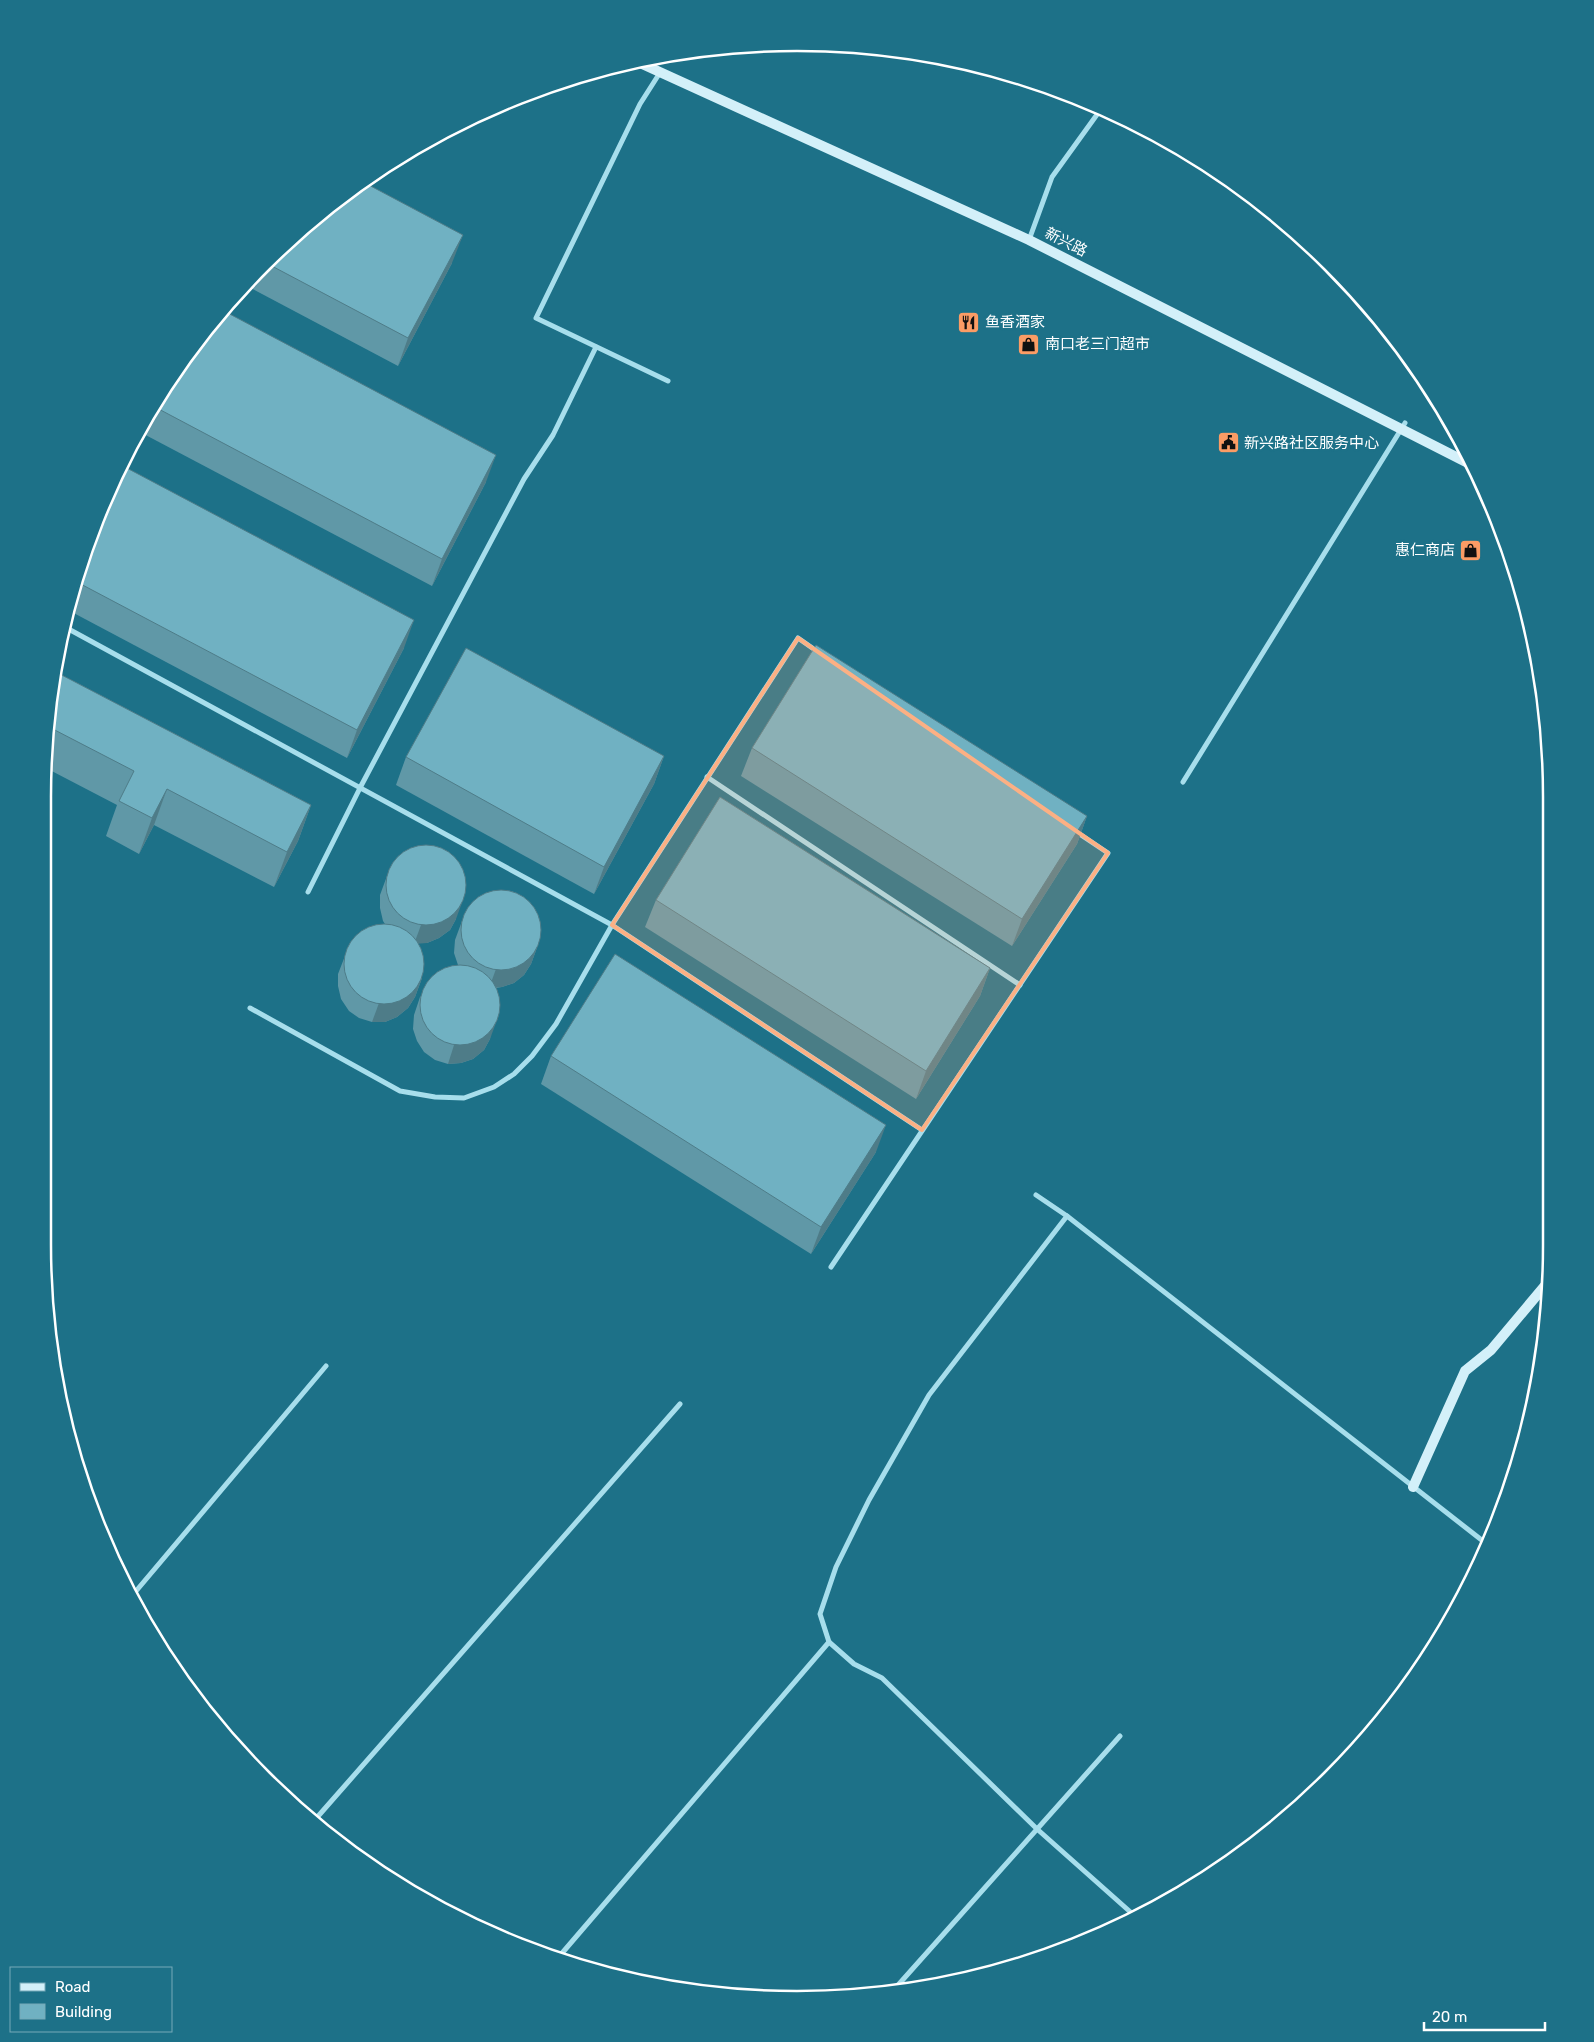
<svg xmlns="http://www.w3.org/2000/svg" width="1594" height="2042" font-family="Rubik,'Noto Sans SC',sans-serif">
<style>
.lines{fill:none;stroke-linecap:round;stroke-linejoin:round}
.street{stroke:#a7deec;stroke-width:5}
.secondary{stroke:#d3f0f9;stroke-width:10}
.wall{fill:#6098a7}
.shaded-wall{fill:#4e7c88}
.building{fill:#70b1c2;stroke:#4e7c88}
.marked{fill:#fcb084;fill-opacity:0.2;stroke:#fcb084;stroke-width:4;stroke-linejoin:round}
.labels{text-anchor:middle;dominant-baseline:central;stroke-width:5;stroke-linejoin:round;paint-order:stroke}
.street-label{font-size:15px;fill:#fff;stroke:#1d7188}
.poi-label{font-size:15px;fill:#fff;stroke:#1d7188;text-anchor:start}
.rim{fill:none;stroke:#fff;stroke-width:2.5}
</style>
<rect width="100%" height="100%" fill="#1d7188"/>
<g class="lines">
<g class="street">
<polyline points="661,71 640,104 536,318 668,381"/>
<polyline points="1029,240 1052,177 1101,109"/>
<polyline points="63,626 612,925 922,1130"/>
<polyline points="707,777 1020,985"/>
<polyline points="1183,782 1405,423"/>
<polyline points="308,892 361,786 524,479 553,435 596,347"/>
<polyline points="250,1008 400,1091 435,1097 464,1098 494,1087 514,1074 532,1056 556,1024 612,925 798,638 818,652"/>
<polyline points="1036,1195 1067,1216 1488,1545"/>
<polyline points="831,1267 1108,853 1075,831"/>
<polyline points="131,1597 326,1366"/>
<polyline points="829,1642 854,1664 882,1678 1037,1829 1136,1917"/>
<polyline points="1375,1722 1430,1654"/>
<polyline points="313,1822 680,1404"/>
<polyline points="557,1959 829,1642 820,1614 836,1567 869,1500 929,1395 1067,1216"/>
<polyline points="891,1993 1120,1736"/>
</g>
<g class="secondary">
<polyline points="640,63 1029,240 1470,464"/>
<polyline points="1413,1487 1465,1371 1491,1350 1548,1282"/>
</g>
</g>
<g class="wall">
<polygon points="300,230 452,263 398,366 247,286"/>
<polygon points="199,337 486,482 432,586 138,431 143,420"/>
<polygon points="83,554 404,648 347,758 68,610"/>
<polygon points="54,671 311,805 298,841 274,887 154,825 139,854 106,836 117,805 44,767 44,748"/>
<polygon points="752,748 1087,816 1077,844 1012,946 741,776"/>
<polygon points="664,756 654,784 594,894 396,785 406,757"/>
<polygon points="387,876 456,919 450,930 439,938 427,943 418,943 422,978 415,997 408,1008 397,1017 385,1022 372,1022 359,1018 349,1011 341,999 338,986 338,974 350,943 385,924 383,921 380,908 380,895"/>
<polygon points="656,900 990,968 980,996 916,1099 645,927"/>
<polygon points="462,921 538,945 531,964 524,975 514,983 502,987 496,988 490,1039 484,1050 473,1059 461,1063 448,1064 435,1060 424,1052 417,1041 413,1029 414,1015 420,997 458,965 454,953 455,940"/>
<polygon points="551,1056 876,1152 811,1254 541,1084"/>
</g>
<g class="shaded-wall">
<polygon points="463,235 452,263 398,366 408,338"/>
<polygon points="496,455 486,482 432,586 442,559"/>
<polygon points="414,620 404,648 347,758 357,730"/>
<polygon points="664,756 654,784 594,894 604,867"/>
<polygon points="167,789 154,825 139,854 152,818"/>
<polygon points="311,805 298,841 274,887 287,852"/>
<polygon points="1087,816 1077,844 1012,946 1022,919"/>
<polygon points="463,900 456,919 450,930 439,938 427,943 414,944 421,925"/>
<polygon points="538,945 531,964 524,975 514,983 502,987 489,988 496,969"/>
<polygon points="990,968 980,996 916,1099 926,1071"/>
<polygon points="422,978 415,997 408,1008 397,1017 385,1022 372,1022 379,1003"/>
<polygon points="497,1020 490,1039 484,1050 473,1059 461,1063 448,1064 454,1045"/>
<polygon points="886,1125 876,1152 811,1254 821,1227"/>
</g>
<g class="building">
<polygon points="365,183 463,235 408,338 268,264 300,230"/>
<polygon points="224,311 496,455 442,559 153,406 199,337"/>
<polygon points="123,466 414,620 357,730 75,581 83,554"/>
<polygon points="816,645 1087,816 1022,919 752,748"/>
<polygon points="466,648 664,756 604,867 406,757"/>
<polygon points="54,671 311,805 287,852 167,789 152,818 119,801 134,771 47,726"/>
<polygon points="720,797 990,968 926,1071 656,900"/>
<circle cx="426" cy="885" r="40"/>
<circle cx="501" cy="930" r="40"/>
<circle cx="384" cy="964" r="40"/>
<polygon points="615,954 886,1125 821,1227 551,1056"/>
<circle cx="460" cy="1005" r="40"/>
</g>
<path class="marked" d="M 798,638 L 1108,853 L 922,1130 L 612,925 Z"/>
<defs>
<symbol id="restaurant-square" viewBox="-11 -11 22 22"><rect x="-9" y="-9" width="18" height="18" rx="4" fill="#fb9c65" stroke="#1d7188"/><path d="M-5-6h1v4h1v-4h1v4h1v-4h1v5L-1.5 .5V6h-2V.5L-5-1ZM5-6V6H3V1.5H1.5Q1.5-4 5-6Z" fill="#111"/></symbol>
<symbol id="shop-square" viewBox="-11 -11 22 22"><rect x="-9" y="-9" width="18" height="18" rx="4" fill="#fb9c65" stroke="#1d7188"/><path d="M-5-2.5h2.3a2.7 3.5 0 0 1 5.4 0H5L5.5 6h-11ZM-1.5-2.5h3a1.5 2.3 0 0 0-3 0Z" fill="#111"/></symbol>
<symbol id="civic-square" viewBox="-11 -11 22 22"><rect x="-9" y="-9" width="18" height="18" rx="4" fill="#fb9c65" stroke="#1d7188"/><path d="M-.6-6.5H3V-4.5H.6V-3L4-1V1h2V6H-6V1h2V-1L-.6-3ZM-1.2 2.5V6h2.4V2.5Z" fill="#111"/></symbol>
</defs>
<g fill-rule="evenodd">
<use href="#restaurant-square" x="956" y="310" width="25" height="25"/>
<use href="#shop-square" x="1016" y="332" width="25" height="25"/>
<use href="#civic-square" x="1216" y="430" width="25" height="25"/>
<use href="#shop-square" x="1458" y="538" width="25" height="25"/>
</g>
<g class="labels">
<g class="street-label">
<text transform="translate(1066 242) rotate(27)">新兴路</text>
</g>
<g class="poi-label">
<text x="985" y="322">鱼香酒家</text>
<text x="1045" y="344">南口老三门超市</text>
<text x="1244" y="443">新兴路社区服务中心</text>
<text x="1455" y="550" text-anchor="end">惠仁商店</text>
</g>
</g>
<path d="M0 0H1594V2042H0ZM797 51H797A746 746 0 0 1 1543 797V1245A746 746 0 0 1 797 1991H797A746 746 0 0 1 51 1245V797A746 746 0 0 1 797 51Z" fill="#1d7188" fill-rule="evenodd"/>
<path class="rim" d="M797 51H797A746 746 0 0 1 1543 797V1245A746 746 0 0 1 797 1991H797A746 746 0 0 1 51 1245V797A746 746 0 0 1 797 51Z"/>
<rect x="10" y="1967" width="162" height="65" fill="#1d7188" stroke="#77aab8"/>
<rect x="20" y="1983" width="25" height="8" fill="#d3f0f9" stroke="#77aab8"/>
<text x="55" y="1992" font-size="15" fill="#ffffff">Road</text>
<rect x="20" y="2004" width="25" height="15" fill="#70b1c2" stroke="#77aab8"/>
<text x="55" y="2017" font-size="15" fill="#ffffff">Building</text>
<path d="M1424 2022v8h121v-8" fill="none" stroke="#ffffff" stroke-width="2.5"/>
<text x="1432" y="2022" font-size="15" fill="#ffffff" stroke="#1d7188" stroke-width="4" paint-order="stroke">20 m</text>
</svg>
